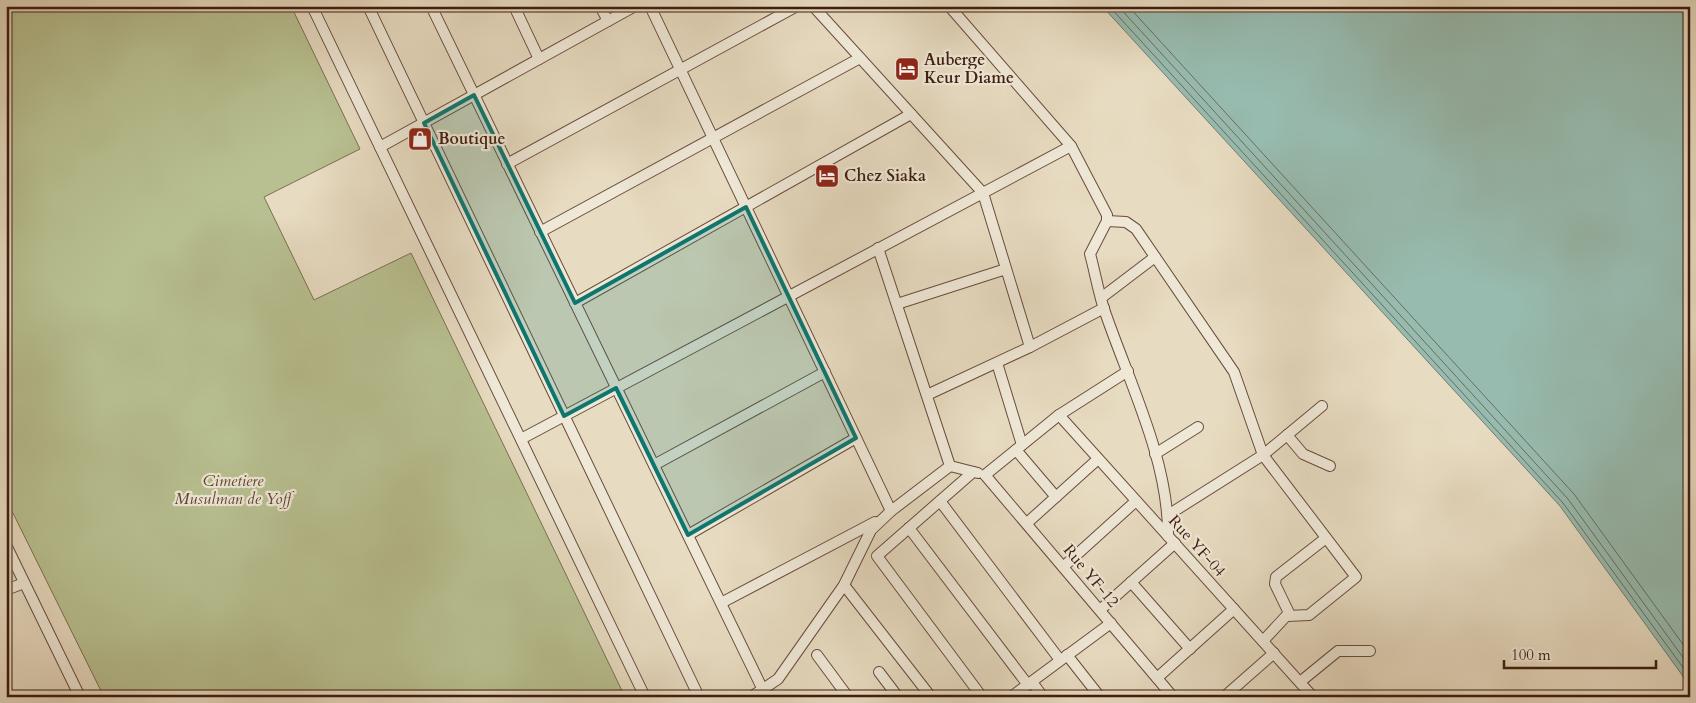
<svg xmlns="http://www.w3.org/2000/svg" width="1696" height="703" font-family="Cardo,serif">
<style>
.green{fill:#b8c091;stroke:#7c6e50}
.water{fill:#97bbaf;stroke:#747b6f}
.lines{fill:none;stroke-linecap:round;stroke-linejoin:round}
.shore{stroke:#6b6c5f;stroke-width:1}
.minor-casing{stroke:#694c3c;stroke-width:12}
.minor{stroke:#efe8d7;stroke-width:10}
.marked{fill:#0f766e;fill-opacity:0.2;stroke:#0f766e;stroke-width:4;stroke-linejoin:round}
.labels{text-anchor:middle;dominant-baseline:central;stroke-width:4.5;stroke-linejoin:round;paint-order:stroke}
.poi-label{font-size:16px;font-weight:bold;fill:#3f1c0f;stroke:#efe8d7;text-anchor:start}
.park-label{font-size:16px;font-style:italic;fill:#5d4530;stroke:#efe8d7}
.street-label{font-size:16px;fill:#3f1c0f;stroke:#efe8d7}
</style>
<rect width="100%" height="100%" fill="#e7dbc1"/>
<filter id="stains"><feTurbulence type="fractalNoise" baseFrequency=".004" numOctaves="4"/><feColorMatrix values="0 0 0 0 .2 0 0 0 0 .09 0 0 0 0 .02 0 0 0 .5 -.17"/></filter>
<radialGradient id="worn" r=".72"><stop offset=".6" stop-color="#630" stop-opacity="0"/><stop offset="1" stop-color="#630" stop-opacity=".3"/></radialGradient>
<polygon class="green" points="6,6 291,6 360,149 264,197 314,300 411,253 625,697 104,697 6,499"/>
<polygon class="water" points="1102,6 1690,6 1690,686 1560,506"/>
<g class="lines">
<g class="shore">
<polyline points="1109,6 1563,503 1690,677"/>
<polyline points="1118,6 1568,499 1690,667"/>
<polyline points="1128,6 1574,494 1690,654"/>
</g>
<defs>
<g id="minor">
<polyline points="312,6 645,697"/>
<polyline points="368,6 699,697"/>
<polyline points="431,6 763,690"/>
<polyline points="514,6 539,59"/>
<polyline points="600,6 608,21"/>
<polyline points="650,6 891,511"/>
<polyline points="813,6 983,193 1030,347"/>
<path d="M 949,6 L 1071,146 L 1107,215 L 1107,221 L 1090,254 C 1095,272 1098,291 1104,309 C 1128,380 1169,460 1168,536"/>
<polyline points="380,147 635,6"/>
<polyline points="507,164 797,6"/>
<polyline points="1107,221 1126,222 1136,229 1234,372 1263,455 1356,577 1309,615 1288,616"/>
<polyline points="540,232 860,58"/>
<polyline points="878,248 950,466"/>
<polyline points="1101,298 1155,257"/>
<polyline points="575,303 911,114"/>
<polyline points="897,304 1006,269"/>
<polyline points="997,363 1022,445"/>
<polyline points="927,395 1030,347 1104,308"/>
<polyline points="1059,415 1313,697"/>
<polyline points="1287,435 1303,454 1330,466"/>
<polyline points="521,439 1071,146"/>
<polyline points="1016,450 1056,497"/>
<polyline points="1155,454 1198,427"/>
<polyline points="654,465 825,372"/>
<polyline points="950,466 978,473"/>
<polyline points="973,472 877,556 982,697"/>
<polyline points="985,475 1173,697"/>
<polyline points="985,475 1059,415 1128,371"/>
<polyline points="940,501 1060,660"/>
<polyline points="1168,515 1263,455 1322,406"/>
<polyline points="1027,523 1098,459"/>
<polyline points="909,528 1028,685"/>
<polyline points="688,535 856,438"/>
<polyline points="6,545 80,697"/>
<polyline points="1063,567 1136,501"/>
<polyline points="1131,582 1190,649"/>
<polyline points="844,585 931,697"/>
<polyline points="6,590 24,583"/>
<polyline points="721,603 875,522"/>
<polyline points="1100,610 1175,543"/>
<polyline points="1263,641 1289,613 1275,584 1276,577 1326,538"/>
<polyline points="817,655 848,697"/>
<polyline points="1067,655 1100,697"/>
<polyline points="879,672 898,697"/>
<polyline points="1157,678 1234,609"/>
<polyline points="1032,682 1043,697"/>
<polyline points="1300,682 1338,651 1370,651"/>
<polyline points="751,697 778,679 844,585 871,530 891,511 950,466"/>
<polyline points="1011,697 1111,623"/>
<polyline points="1224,697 1274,653"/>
</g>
</defs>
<use href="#minor" class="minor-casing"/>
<use href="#minor" class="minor"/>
</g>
<path class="marked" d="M 474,95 L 575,303 L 746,207 L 856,438 L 688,535 L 616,388 L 564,416 L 424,123 Z"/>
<defs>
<symbol id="hotel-square" viewBox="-11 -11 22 22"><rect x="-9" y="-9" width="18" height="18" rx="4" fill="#8f2418" stroke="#efe8d7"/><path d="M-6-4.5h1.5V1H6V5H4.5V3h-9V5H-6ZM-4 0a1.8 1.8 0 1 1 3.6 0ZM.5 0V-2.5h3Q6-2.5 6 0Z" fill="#fff"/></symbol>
<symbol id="shop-square" viewBox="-11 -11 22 22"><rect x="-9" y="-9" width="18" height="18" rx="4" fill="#8f2418" stroke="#efe8d7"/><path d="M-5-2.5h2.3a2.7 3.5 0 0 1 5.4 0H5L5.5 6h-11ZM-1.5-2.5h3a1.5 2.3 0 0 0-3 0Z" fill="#fff"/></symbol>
</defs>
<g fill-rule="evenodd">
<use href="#hotel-square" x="893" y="55" width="28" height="28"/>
<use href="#shop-square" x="406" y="125" width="28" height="28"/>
<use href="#hotel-square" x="813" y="162" width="28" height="28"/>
</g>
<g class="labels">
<g class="poi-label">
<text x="924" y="60">Auberge<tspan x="924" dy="18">Keur Diame</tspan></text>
<text x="438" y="139">Boutique</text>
<text x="844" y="176">Chez Siaka</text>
</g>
<g class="park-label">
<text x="233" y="481">Cimetiere<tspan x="233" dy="18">Musulman de Yoff</tspan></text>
</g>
<g class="street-label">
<text transform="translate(1197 546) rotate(48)">Rue YF-04</text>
<text transform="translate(1091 576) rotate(50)">Rue YF-12</text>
</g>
</g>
<rect width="1696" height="703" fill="none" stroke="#e7dbc1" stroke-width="25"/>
<rect x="8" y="8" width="1681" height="688" fill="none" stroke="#3f1c0f" stroke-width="2.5"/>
<rect x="12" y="12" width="1671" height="678" fill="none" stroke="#3f1c0f"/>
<path d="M1504 660v8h152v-8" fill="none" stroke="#3f1c0f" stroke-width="2.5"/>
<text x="1511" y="660" font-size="15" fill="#3f1c0f" stroke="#efe8d7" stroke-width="4" paint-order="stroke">100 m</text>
<rect width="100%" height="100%" filter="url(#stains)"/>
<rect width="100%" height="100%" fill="url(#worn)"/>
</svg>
